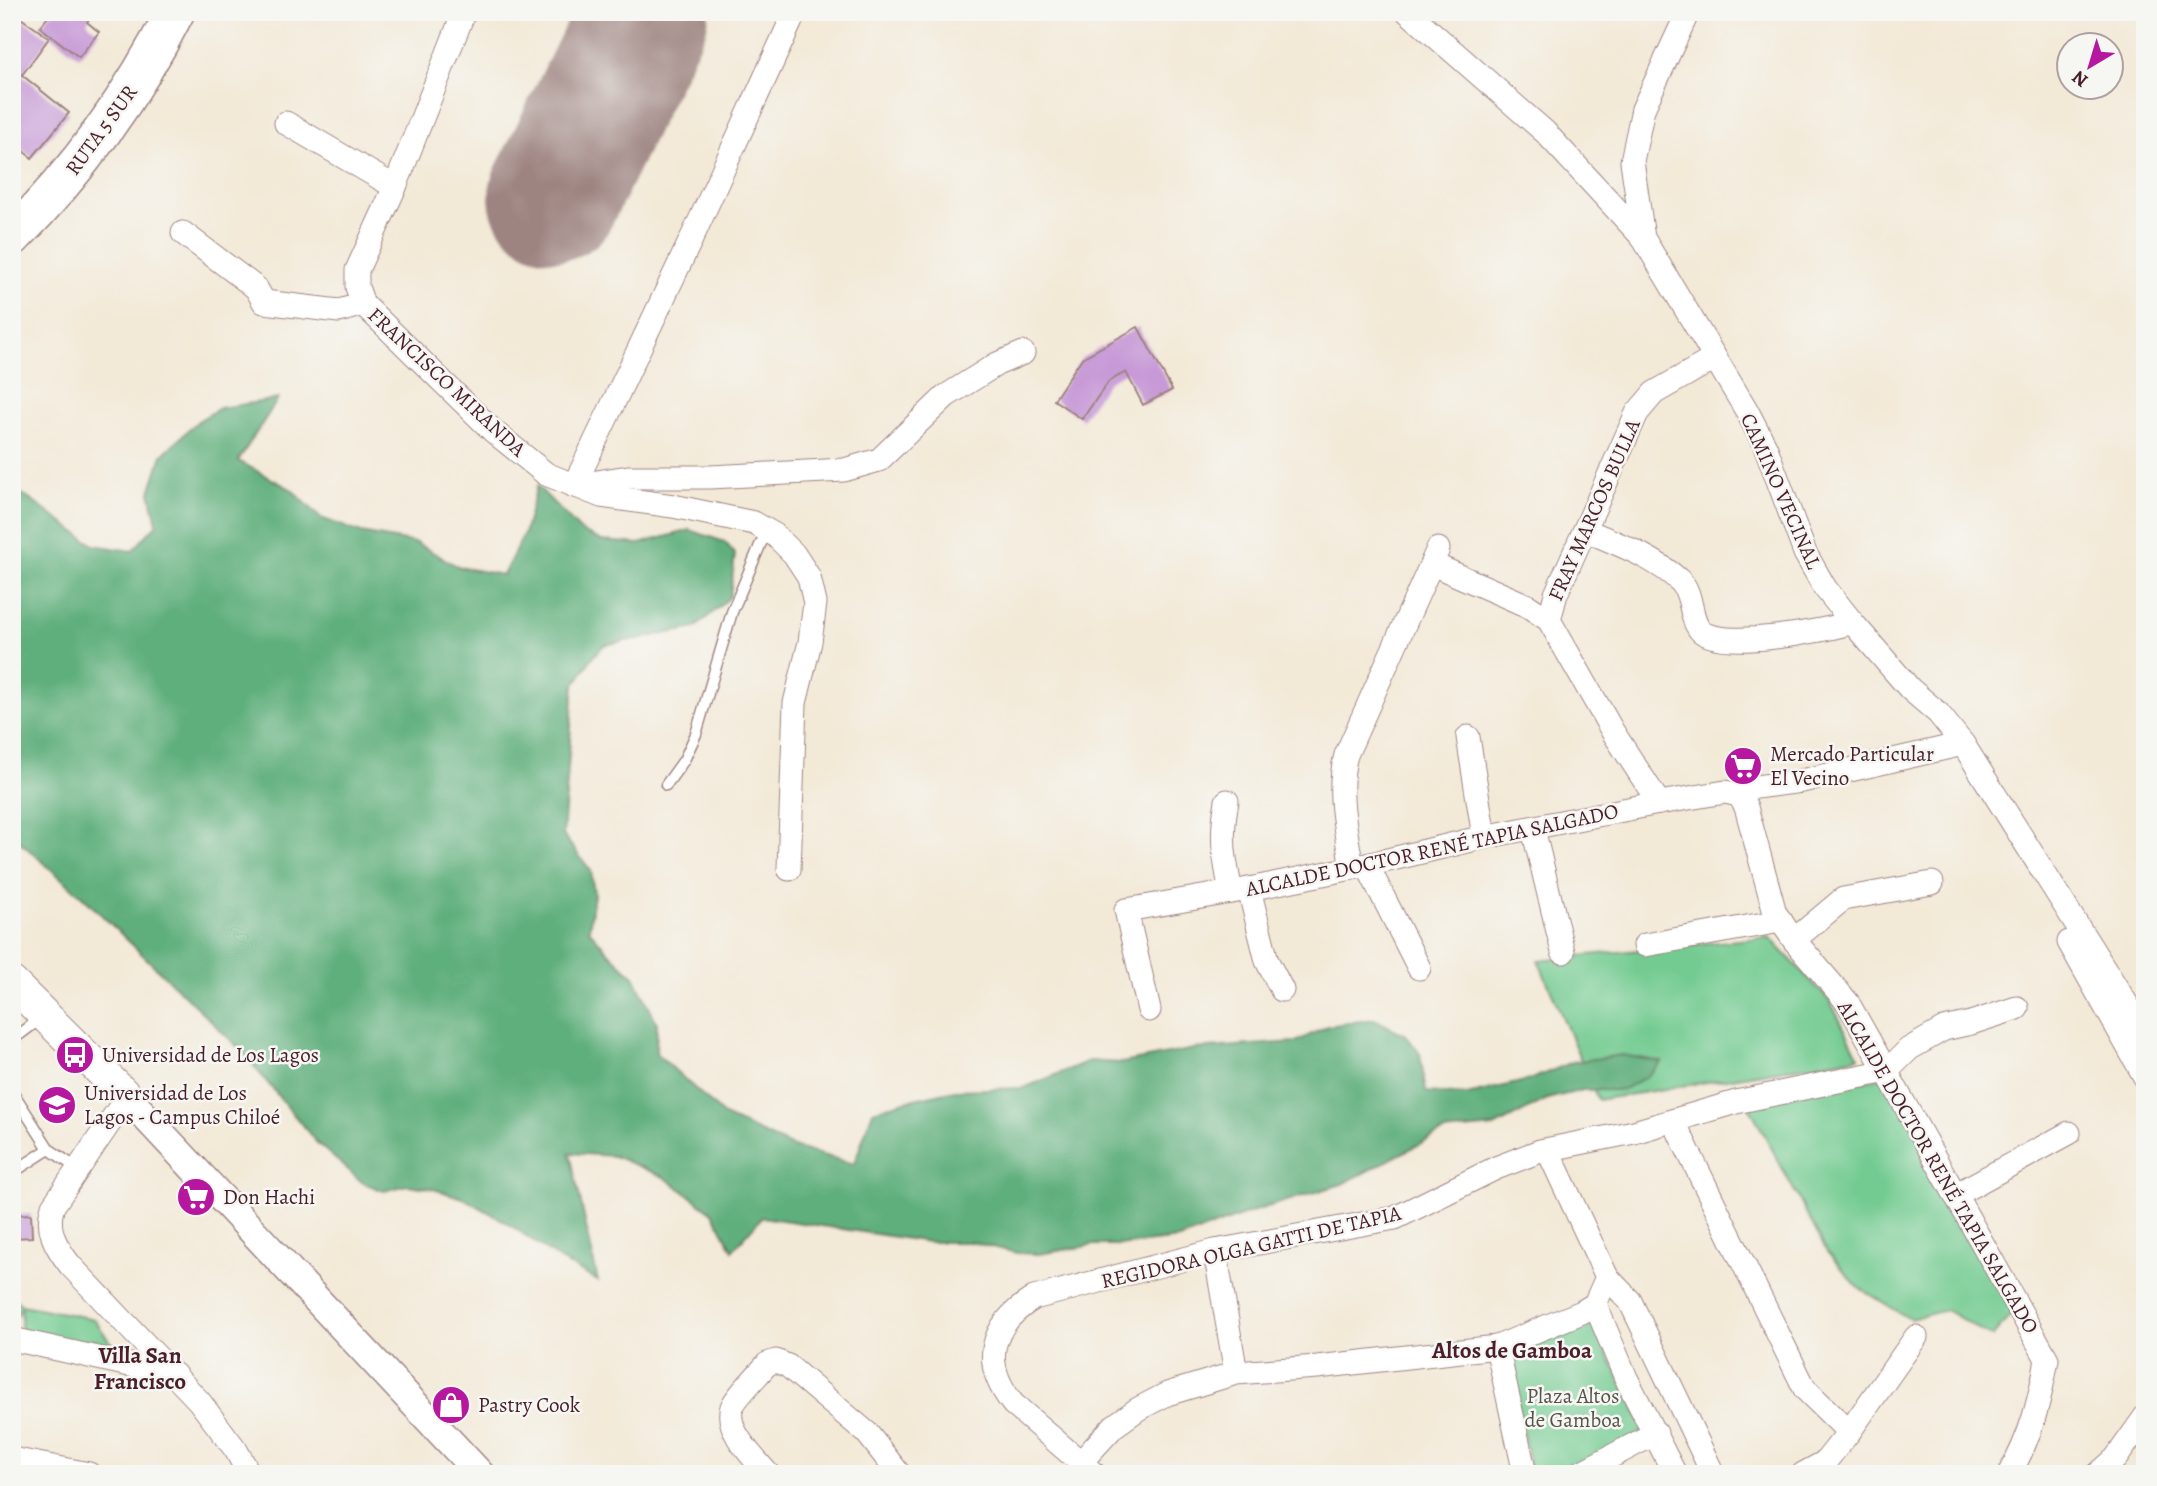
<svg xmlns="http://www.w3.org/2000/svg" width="2157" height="1486" font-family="Alegreya,serif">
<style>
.green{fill:#73cb91;stroke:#5e755e;stroke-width:2}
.forest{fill:#5eaf7b;stroke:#546753;stroke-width:2}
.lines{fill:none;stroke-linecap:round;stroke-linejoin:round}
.runway{stroke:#9e8481;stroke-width:130}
.building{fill:#c79ad7}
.service-casing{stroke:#9e8481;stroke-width:13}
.minor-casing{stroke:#9e8481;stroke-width:25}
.tertiary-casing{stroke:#9e8481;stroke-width:31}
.secondary-casing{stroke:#9e8481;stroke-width:34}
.trunk-casing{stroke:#9e8481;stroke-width:41}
.service{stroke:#fff;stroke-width:10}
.minor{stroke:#fff;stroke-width:23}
.tertiary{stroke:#fff;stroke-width:28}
.secondary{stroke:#fff;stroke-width:32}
.trunk{stroke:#fff;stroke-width:38}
.labels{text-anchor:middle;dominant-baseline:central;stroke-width:5;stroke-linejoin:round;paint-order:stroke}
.street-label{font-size:21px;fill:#4a1f2b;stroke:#f6f6f2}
.poi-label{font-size:21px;fill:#4a1f2b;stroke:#f6f6f2;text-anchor:start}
.park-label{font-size:21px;fill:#56534a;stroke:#f6f6f2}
.neighbourhood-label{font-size:23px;font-weight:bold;fill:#4a1f2b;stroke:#f6f6f2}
</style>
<rect width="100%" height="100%" fill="#f6f6f2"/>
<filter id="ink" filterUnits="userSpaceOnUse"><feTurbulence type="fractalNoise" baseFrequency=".0143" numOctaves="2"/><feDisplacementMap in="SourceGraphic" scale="14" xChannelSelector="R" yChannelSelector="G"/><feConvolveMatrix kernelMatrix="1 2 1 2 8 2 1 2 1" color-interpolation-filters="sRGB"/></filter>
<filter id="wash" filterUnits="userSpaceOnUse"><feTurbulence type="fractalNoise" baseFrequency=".00686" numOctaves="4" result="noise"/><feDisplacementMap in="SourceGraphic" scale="28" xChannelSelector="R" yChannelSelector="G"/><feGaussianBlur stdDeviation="1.57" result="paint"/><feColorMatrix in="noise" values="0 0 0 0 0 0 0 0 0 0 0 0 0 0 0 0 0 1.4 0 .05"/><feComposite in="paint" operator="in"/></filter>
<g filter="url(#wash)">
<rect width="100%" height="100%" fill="#f3e9d7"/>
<g class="green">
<polygon points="1769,937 1830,1001 1859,1057 1598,1100 1538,960"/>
<polygon points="1884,1077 2015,1310 1992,1337 1946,1310 1910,1319 1858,1287 1827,1252 1748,1104"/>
<polygon points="12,1297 22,1305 94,1319 120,1356 20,1335 22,1307 12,1323"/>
<polygon points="1590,1318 1645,1431 1570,1472 1564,1474 1531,1474 1507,1353"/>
</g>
<polygon class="forest" points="278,399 238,461 291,489 321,518 361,533 416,543 459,567 503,575 524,534 537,486 582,532 602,541 639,544 690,530 725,542 735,554 730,597 695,628 604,645 591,659 574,686 563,835 591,871 594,894 589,930 612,956 634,976 657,1023 656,1053 726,1117 793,1147 854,1164 873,1111 901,1102 955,1090 1024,1088 1089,1061 1122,1063 1194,1049 1296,1042 1328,1026 1374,1019 1406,1035 1420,1054 1426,1092 1467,1095 1529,1080 1573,1062 1622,1055 1662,1062 1646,1077 1622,1090 1583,1090 1547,1099 1494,1127 1443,1132 1342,1184 1257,1210 1179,1239 1126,1245 1093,1245 1039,1254 1017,1253 971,1242 929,1242 762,1217 733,1250 713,1213 664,1177 614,1156 570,1153 598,1281 560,1260 506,1222 463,1198 430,1188 407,1185 384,1191 363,1183 317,1143 240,1049 85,899 12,835 12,487 94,545 132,551 157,524 150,492 162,455 198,421 220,408"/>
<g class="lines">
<polyline class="runway" points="554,196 644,12"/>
</g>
<g id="blocks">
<g class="building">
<polygon points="52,12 93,12 87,22 99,32 79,57 40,27"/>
<polygon points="18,16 49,38 22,75 69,113 32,158 12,142 12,24"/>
<polygon points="1138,327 1172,390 1143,405 1126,372 1109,381 1082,419 1054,400 1082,358"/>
<polygon points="31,1214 32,1237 12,1238 12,1215"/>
</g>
</g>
</g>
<g filter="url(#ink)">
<use href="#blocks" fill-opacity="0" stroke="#9e8481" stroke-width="2"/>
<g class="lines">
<defs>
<g id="service">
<polyline points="666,785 684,760 696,734 732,612 761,543 769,531"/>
<polyline points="12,1040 43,1017"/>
<polyline points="12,1091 49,1149 78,1169"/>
<polyline points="12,1173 49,1149"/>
</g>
<g id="minor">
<polyline points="464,12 395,187 357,270 357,287 363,304 493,431 546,474 601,496 673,506 754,523 775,535 794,554 809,577 815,603 810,642 795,703 789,869"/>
<polyline points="1408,12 1545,132 1643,238 1747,411 1766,448 1805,553 1825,588 1852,622 1910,689 1938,713 1963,744 2145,1033"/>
<polyline points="286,123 395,187"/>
<polyline points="183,233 256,288 264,302 339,311 363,304"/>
<polyline points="1643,238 1632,161 1643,109 1688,12"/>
<polyline points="578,485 628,477 711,477 844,470 879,460 946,396 997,364 1023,353"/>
<polyline points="574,486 696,229 795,12"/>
<path d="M 1585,530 C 1618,544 1654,557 1680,581 C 1693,593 1689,617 1700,630 C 1716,651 1828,631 1852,622"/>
<polyline points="1432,564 1528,606 1549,620 1613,732 1659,803"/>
<polyline points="1549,620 1556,594 1637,413 1654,393 1715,358"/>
<polyline points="1468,737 1484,837"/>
<polyline points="1739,795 1748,788 1802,781 1963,744"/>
<path d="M 1227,801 C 1220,837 1224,857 1231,892"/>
<polyline points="1533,829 1563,952"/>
<polyline points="1367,865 1419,968"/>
<path d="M 1352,868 C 1346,830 1336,792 1346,755 L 1438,549"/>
<polyline points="1249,889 1267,961 1282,990"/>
<polyline points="1794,940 1843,899 1932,883"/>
<polyline points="2069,942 2145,1077"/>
<polyline points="1645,945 1781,921"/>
<path d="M 1149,1010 L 1126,910 L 1249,889 L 1367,865 L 1484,837 L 1659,803 L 1725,792 L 1739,795 L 1746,807 L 1775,913 L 1794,940 L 1848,1003 L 2047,1359 C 2040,1399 2031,1438 2009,1474"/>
<polyline points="1887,1071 1909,1049 1944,1029 1971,1023 2017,1008"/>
<path d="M 127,1097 L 53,1206 C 45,1229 56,1247 70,1265 L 199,1401 L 236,1450 L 249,1474"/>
<polyline points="1674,1122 1805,1389 1849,1432"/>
<polyline points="1553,1149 1551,1157 1607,1277 1630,1301 1713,1474"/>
<polyline points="1955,1195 2069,1133"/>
<polyline points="1215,1251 1236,1373"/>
<polyline points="1595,1304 1626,1378 1675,1474"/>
<polyline points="12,1339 175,1375"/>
<polyline points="1497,1347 1525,1474"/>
<polyline points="12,1459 89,1474"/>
<polyline points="1081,1462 1114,1426 1138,1409 1167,1394 1236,1373 1317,1367 1497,1347 1582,1312 1595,1304 1607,1277"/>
<path d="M 768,1474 C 755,1459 724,1430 732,1407 C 735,1398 760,1373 767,1364 L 776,1361 L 788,1366 L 867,1433 L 899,1474"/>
<path d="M 1094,1474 L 1013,1404 C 980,1362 990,1325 1034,1298 L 1215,1251 L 1395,1218 L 1496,1168 L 1540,1151 L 1634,1132 L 1736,1102 L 1887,1071"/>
<polyline points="1578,1474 1656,1433"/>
<polyline points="1803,1474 1825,1462 1849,1432 1916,1337"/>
<polyline points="2098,1474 2116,1458 2145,1417"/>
</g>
<polyline id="tertiary" points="127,1097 480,1474"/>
<polyline id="secondary" points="12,983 127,1097"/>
<path id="trunk" d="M 12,237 C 78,171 133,95 175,12"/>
</defs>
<use href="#service" class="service-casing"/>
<use href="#minor" class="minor-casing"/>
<use href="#tertiary" class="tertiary-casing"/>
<use href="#secondary" class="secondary-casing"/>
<use href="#trunk" class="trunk-casing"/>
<use href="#service" class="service"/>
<use href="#minor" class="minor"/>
<use href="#tertiary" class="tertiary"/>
<use href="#secondary" class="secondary"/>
<use href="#trunk" class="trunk"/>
</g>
</g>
<defs>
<symbol id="supermarket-disc" viewBox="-11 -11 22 22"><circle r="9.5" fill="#b5179e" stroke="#f6f6f2"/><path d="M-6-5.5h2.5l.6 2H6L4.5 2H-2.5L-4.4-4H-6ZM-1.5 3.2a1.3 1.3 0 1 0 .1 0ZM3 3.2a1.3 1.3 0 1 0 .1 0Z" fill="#fff"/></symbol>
<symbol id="bus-disc" viewBox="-11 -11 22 22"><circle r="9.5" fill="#b5179e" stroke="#f6f6f2"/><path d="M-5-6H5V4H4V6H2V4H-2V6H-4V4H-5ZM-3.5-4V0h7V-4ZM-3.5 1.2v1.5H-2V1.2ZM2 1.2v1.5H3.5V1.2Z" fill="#fff"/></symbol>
<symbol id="university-disc" viewBox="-11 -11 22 22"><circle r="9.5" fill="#b5179e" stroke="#f6f6f2"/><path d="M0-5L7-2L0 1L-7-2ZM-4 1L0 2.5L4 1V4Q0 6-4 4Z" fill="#fff"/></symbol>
<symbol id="shop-disc" viewBox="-11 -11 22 22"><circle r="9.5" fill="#b5179e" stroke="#f6f6f2"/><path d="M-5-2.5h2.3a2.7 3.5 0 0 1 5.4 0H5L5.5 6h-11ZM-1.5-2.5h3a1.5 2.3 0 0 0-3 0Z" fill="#fff"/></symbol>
</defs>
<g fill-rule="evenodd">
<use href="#supermarket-disc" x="1721" y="744" width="44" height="44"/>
<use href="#bus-disc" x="53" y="1033" width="44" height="44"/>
<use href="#university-disc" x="35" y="1083" width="44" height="44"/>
<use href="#supermarket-disc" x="174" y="1175" width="44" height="44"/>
<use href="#shop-disc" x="429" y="1383" width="44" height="44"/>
</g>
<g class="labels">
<g class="street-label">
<text transform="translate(101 130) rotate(-54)">RUTA 5 SUR</text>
<text transform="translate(447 382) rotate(43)">FRANCISCO MIRANDA</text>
<text transform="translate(1781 491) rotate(66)">CAMINO VECINAL</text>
<text transform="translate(1594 510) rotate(-66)">FRAY MARCOS BULLA</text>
<text transform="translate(1432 850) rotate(-12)">ALCALDE DOCTOR RENÉ TAPIA SALGADO</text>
<text transform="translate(1938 1167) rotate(60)">ALCALDE DOCTOR RENÉ TAPIA SALGADO</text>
<text transform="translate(1251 1247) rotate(-13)">REGIDORA OLGA GATTI DE TAPIA</text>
</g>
<g class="poi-label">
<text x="1770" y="754">Mercado Particular<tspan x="1770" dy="24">El Vecino</tspan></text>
<text x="102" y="1055">Universidad de Los Lagos</text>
<text x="84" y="1093">Universidad de Los<tspan x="84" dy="24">Lagos - Campus Chiloé</tspan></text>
<text x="223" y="1197">Don Hachi</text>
<text x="478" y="1405">Pastry Cook</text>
</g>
<g class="park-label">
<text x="1573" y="1396">Plaza Altos<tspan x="1573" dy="24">de Gamboa</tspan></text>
</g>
<g class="neighbourhood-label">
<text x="1512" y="1350">Altos de Gamboa</text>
<text x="140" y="1355">Villa San<tspan x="140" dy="26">Francisco</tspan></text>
</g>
</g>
<rect width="2157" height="1486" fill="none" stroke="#f6f6f2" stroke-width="42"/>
<g transform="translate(2090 66) rotate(218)"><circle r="33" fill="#f6f6f2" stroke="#b1a0a2" stroke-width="2"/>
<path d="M0-5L12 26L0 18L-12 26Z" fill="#b5179e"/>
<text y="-10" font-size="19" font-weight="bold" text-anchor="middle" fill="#4a1f2b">N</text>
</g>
</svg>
